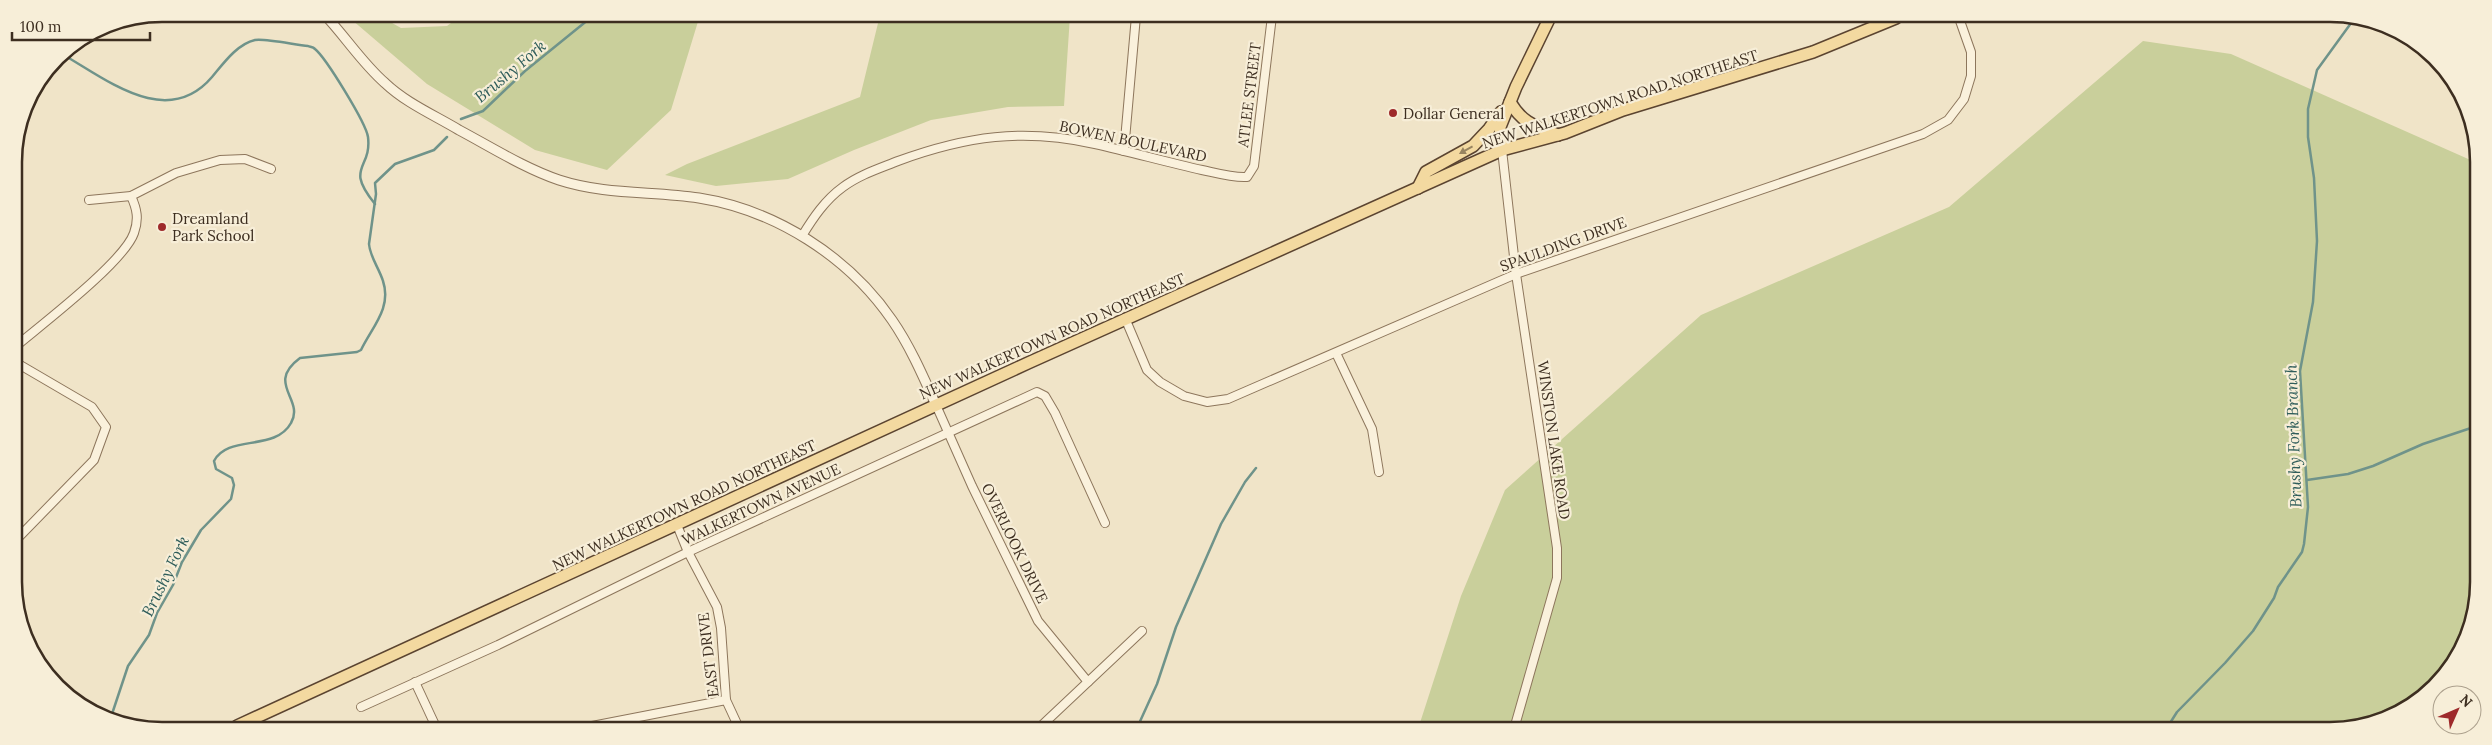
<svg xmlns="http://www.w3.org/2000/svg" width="2492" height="745" font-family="Lora,serif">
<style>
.green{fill:#c9cf9b}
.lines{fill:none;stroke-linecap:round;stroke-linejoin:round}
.stream{stroke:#6f938a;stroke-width:2.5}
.minor-casing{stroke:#8d765c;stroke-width:10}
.tertiary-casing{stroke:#8d765c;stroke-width:11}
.primary-casing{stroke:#5b4430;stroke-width:14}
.minor{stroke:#faf1dc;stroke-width:8}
.tertiary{stroke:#faf1dc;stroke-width:9}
.primary{stroke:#f3d9a0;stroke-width:11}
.oneway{fill:#988460}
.poi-dot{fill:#9e2a2b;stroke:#f7eed8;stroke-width:2}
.labels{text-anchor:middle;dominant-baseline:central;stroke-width:4.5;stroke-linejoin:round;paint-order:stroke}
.street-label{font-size:15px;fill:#3d2e20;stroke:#f7eed8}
.poi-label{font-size:15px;fill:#3d2e20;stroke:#f7eed8;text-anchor:start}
.water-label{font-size:16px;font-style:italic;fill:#2f5d5a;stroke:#f7eed8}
.rim{fill:none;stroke:#3d2e20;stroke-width:2.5}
</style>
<rect width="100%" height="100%" fill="#f0e4c8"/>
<g class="green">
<polygon points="345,14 376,14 401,28 447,26 463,14 700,15 671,110 607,170 535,150 427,84"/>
<polygon points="880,15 1070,16 1064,106 1008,107 931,120 854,150 788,179 716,186 665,175 687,164 860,97"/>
<polygon points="2143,41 2231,54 2475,162 2473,621 2453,665 2420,700 2386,720 2339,731 1418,729 1461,596 1505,490 1701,315 1949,207"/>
</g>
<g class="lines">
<g class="stream">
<path d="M 62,54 C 106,79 167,130 212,77 C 223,64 237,44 255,40 C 264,38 296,45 308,46 C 310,47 313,47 315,49 C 326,58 366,123 368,137 C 372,170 344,166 375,204"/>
<polyline points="461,119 483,111 525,71 594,15"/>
<polyline points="2307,480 2348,474 2373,466 2423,444 2474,427"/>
<path d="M 110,720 L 128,666 L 149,635 L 157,613 L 173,585 L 182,562 L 201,530 L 231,499 L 234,485 L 232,478 L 216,469 L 214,461 C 228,434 275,452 291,423 C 305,399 265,384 300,358 L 357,352 L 361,350 C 372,327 392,308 383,281 C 379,268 370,257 369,244 L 376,194 L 375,183 L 395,164 L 434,150 L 447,137"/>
<polyline points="1137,728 1157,684 1176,627 1221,524 1245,482 1256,468"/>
<polyline points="2165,731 2177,712 2225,663 2253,631 2274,598 2278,587 2302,552 2304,544 2308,507 2300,371 2313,302 2317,241 2314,178 2308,137 2308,109 2317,70 2354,19"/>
</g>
<defs>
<g id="minor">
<polyline points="1502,150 1516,274 1557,548 1557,578 1514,729"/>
<polyline points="1124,151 1136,16"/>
<polyline points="89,200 131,196 176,173 220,160 245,159 271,169"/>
<path d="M 802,236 C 813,218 825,200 843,187 C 859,175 878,169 898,161 C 966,136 1023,128 1095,144 C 1131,152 1166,162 1202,170 C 1216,173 1233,178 1247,177 L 1254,166 L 1272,16"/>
<polyline points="1125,318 1147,370 1160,382 1184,396 1207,402 1228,399 1516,274 1923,134 1948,120 1964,99 1971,76 1971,52 1959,18"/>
<path d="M 15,347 C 41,325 124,262 134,233 C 139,219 137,209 131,196"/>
<polyline points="1336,353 1372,429 1379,472"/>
<polyline points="15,362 92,407 106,427 94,460 16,540"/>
<polyline points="936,405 972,486 1038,621 1088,682"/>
<polyline points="677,525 688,552 717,607 721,628 726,700 739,728"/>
<polyline points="16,527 16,530"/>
<polyline points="415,682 436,727"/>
<polyline points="361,707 498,645 688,552 1037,392 1045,396 1055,413 1105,523"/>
<polyline points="587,727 726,700"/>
<polyline points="1039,728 1142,631"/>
</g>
<path id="tertiary" d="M 324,14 C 345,36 362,63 385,83 C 406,103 434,115 459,130 C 491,147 524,168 559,180 C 605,195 652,191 699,198 C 775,210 848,256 892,320 C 910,346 923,376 936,405"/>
<g id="primary">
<path d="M 1510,102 C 1523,124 1535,126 1558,135"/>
<polyline points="1502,150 1500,127 1516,87 1550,17"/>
<polyline points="1418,188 1426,172 1473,146 1489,129 1501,112"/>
<polyline points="237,726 1028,363 1502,150 1565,133 1623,110 1813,52 1896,18"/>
</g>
</defs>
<use href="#minor" class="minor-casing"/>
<use href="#tertiary" class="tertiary-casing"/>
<use href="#primary" class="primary-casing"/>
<use href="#minor" class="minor"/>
<use href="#tertiary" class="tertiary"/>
<use href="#primary" class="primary"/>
</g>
<defs><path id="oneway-solid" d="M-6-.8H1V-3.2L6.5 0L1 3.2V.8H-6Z" transform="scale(1.25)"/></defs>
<use class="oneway" href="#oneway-solid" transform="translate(1466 150) rotate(151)"/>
<g class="poi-dot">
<circle cx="1393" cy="113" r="5"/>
<circle cx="162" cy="227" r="5"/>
</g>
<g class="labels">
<g class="street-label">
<text transform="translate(1249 95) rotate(-83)">ATLEE STREET</text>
<text transform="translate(1620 99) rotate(-18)">NEW WALKERTOWN ROAD NORTHEAST</text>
<text transform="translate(1133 141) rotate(12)">BOWEN BOULEVARD</text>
<text transform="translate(1563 244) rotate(-20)">SPAULDING DRIVE</text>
<text transform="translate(1052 336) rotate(-24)">NEW WALKERTOWN ROAD NORTHEAST</text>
<text transform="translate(1554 440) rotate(82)">WINSTON LAKE ROAD</text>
<text transform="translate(761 504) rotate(-25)">WALKERTOWN AVENUE</text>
<text transform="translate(684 505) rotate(-25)">NEW WALKERTOWN ROAD NORTHEAST</text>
<text transform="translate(1015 543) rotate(64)">OVERLOOK DRIVE</text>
<text transform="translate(708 655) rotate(-97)">EAST DRIVE</text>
</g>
<g class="poi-label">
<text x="1403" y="113">Dollar General</text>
<text x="172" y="218">Dreamland<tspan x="172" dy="17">Park School</tspan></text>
</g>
<g class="water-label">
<text transform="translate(510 71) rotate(-40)">Brushy Fork</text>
<text transform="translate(2293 436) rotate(-92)">Brushy Fork Branch</text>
<text transform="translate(165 576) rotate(-64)">Brushy Fork</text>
</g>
</g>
<path d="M0 0H2492V745H0ZM162 22H2330A140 140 0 0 1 2470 162V582A140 140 0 0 1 2330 722H162A140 140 0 0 1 22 582V162A140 140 0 0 1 162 22Z" fill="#f7eed8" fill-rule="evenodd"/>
<path class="rim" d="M162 22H2330A140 140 0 0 1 2470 162V582A140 140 0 0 1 2330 722H162A140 140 0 0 1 22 582V162A140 140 0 0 1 162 22Z"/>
<g transform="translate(2457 710) rotate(45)"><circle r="24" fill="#f7eed8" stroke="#ada18e"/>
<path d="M0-4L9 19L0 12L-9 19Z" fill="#9e2a2b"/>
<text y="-8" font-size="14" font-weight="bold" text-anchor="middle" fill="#3d2e20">N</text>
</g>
<path d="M12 32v8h138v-8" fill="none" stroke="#3d2e20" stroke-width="2.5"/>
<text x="20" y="32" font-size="15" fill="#3d2e20" stroke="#f7eed8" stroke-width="4" paint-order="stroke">100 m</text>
</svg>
